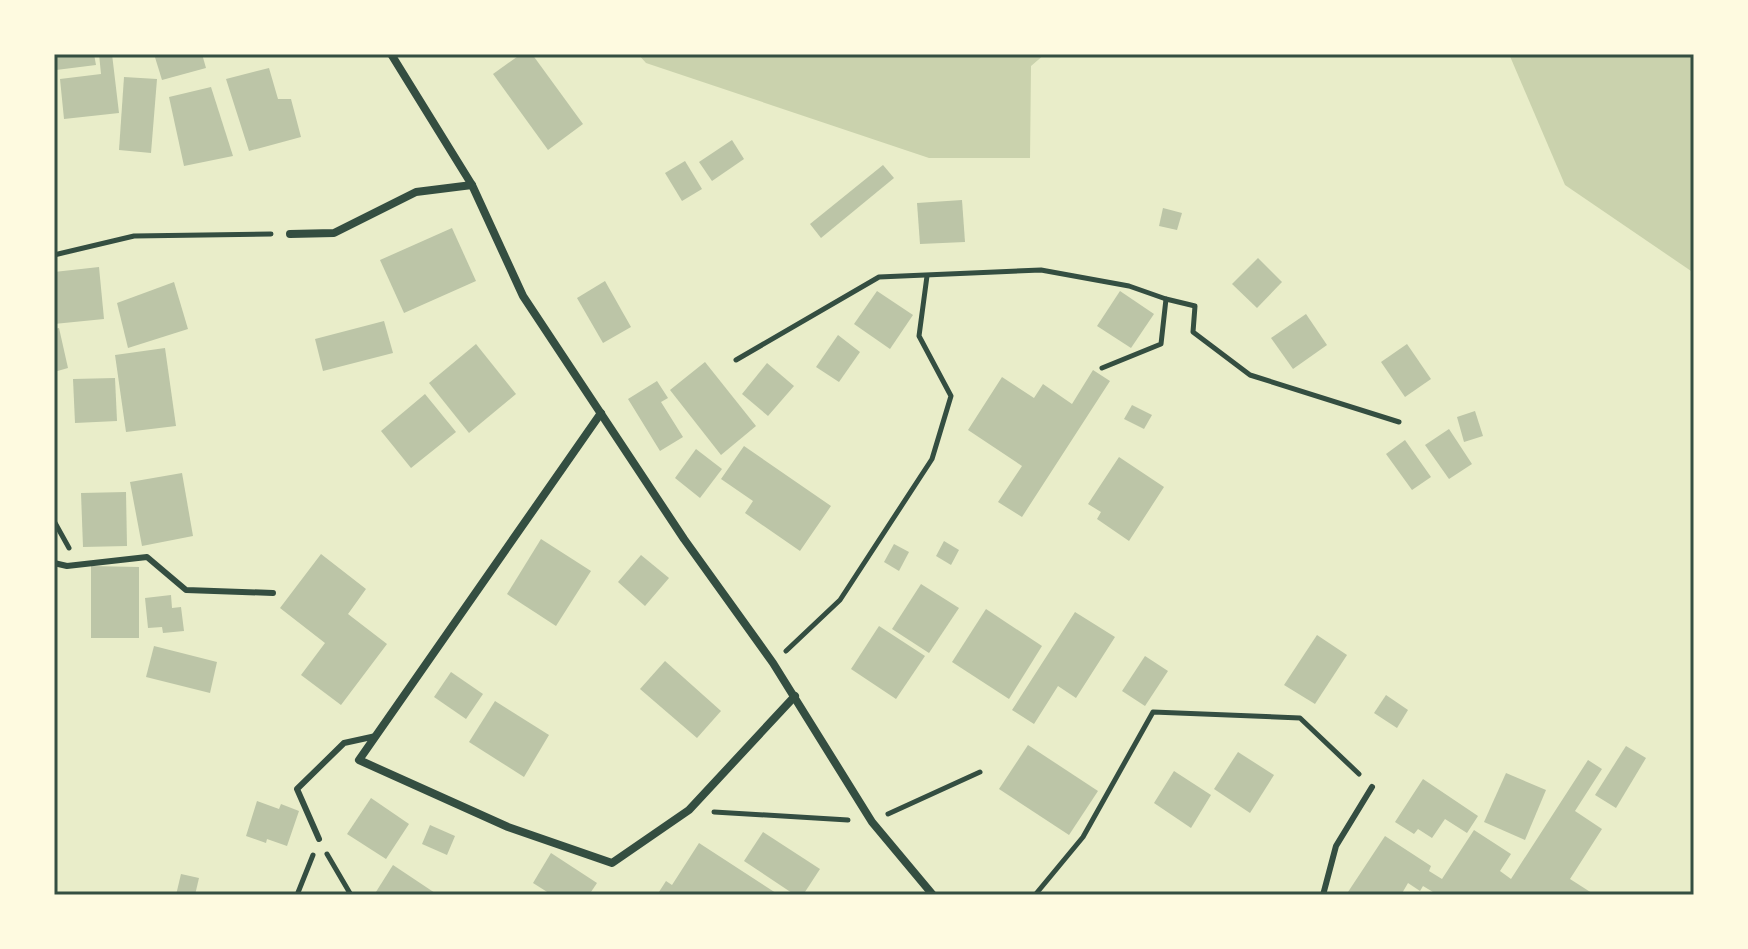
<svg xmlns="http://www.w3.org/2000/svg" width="1748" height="949" font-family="Montserrat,sans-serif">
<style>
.green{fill:#cad2ad}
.building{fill:#bcc5a7}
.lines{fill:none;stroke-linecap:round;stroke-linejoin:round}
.path{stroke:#344e41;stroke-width:5}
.service{stroke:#344e41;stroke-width:6}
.minor{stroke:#344e41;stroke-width:8}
.neatline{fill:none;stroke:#344e41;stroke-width:3}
</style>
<rect width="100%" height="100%" fill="#e9edc9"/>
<g class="green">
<polygon points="638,54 1045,54 1031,66 1030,158 929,158 646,63"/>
<polygon points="1509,54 1694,54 1694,273 1565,185"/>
</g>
<g class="building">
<polygon points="54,54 94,54 96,65 56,70"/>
<polygon points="99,54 112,54 119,113 64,119 60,79 101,74"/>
<polygon points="154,54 202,54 206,68 162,80"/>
<polygon points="521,54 532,54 583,124 548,150 493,74"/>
<polygon points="269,68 278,99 291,99 301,137 249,151 226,79"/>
<polygon points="124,77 157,79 151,153 119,150"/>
<polygon points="211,87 233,156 184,166 169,97"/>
<polygon points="732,140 744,159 712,181 699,162"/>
<polygon points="685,161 702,189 682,201 665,173"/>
<polygon points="883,165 894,178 821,238 810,224"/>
<polygon points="962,200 965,242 920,244 917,203"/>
<polygon points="1163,208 1182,213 1177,230 1159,226"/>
<polygon points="452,228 476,281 404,313 380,260"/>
<polygon points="1258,258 1282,282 1257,308 1232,284"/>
<polygon points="99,267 104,319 54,324 54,272"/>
<polygon points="605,281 631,327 603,343 577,298"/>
<polygon points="174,282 188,329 128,348 117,303"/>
<polygon points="877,291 913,315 890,349 854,324"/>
<polygon points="1120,291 1154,314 1131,348 1097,326"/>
<polygon points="1306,314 1327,345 1293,369 1271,338"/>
<polygon points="384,321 393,353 323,371 315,339"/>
<polygon points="59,328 68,368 54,372 54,329"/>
<polygon points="838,335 860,352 839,382 816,367"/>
<polygon points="476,344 516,394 469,433 429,383"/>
<polygon points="1407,344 1431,379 1405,397 1381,362"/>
<polygon points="165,348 176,426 126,432 115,355"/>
<polygon points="705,362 756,426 721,455 670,390"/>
<polygon points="767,363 794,386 768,416 742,394"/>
<polygon points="1093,370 1110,381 1022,517 998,502 1022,466 968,430 1002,377 1034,398 1043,384 1072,404"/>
<polygon points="115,378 117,421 75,423 73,379"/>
<polygon points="657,381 668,398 661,402 683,437 660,451 628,399"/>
<polygon points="425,394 456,432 411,468 381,431"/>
<polygon points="1132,405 1152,415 1144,429 1124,419"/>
<polygon points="1475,411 1483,436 1464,442 1457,417"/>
<polygon points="1449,429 1472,464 1449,479 1425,445"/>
<polygon points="1405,440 1431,477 1412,490 1386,454"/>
<polygon points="744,446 831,506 800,551 745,513 753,501 721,479"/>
<polygon points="696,449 722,469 700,498 675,478"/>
<polygon points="1119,457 1164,487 1129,541 1097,519 1101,512 1088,504"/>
<polygon points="182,473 193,536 142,546 130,482"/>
<polygon points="126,492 127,546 83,547 81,493"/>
<polygon points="541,539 591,571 556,626 507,594"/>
<polygon points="944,541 959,550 951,565 936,556"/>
<polygon points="894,544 909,552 899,571 884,562"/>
<polygon points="321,554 366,589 348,614 387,644 341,705 301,675 325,643 280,608"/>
<polygon points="641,555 669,578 645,606 618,582"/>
<polygon points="91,566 139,567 139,638 91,638"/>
<polygon points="921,584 959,608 929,653 892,629"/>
<polygon points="171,595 172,608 181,607 184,631 163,633 162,627 148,628 145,598"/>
<polygon points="986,609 1042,646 1009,699 952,662"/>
<polygon points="1075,612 1115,637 1076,698 1058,686 1034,724 1012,710"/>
<polygon points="879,626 925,656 896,699 851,669"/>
<polygon points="1317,635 1347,655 1315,704 1284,685"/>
<polygon points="154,646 217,662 210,693 146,677"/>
<polygon points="1145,656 1168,671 1145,706 1122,691"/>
<polygon points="665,661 721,711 697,738 640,689"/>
<polygon points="451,672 483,694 466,719 434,697"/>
<polygon points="1386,695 1408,710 1397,728 1374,713"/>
<polygon points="495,701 549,735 524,777 469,742"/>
<polygon points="1028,745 1098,791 1069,835 999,789"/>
<polygon points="1626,746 1646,758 1616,808 1595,795"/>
<polygon points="1238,752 1274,775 1250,813 1214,789"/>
<polygon points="1588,760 1602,769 1575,811 1602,829 1570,879 1595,895 1432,895 1433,892 1423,886 1420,891 1408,883 1401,895 1346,895 1385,836 1431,866 1429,871 1442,879 1474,830 1511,854 1500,871 1511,879"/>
<polygon points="1174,771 1211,795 1191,828 1154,803"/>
<polygon points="1506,773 1546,790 1525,840 1484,822"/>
<polygon points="1423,779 1478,816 1467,833 1445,819 1432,838 1418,829 1414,834 1395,822"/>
<polygon points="371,798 409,824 386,859 347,834"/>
<polygon points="257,801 279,809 281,804 299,811 287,846 267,839 266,843 246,836"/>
<polygon points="430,825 455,836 447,855 422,844"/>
<polygon points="763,832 820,869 803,895 795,895 744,861"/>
<polygon points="699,843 779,895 657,895 666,881 672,885"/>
<polygon points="551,853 597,883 589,895 552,895 533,883"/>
<polygon points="393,865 438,895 374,895"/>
<polygon points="181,874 199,878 195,895 176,895"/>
</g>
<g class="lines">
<g class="path">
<polyline points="54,255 134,236 271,234"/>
<polyline points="736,360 879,277 1041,270 1129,286 1166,299"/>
<polyline points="1102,368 1161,344 1166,299 1195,306 1193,332 1250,375 1399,422"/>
<polyline points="54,521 69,548"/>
<polyline points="786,651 840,600 932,459 951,396 919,336 927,276"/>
<polyline points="714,812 848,820"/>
<polyline points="888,814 980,772"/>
<polyline points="327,854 351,895"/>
<polyline points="297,895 313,855"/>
<polyline points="1035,895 1083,837 1153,712 1300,718 1359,774"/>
</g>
<g class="service">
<polyline points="54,563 67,566 147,557 186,590 273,593"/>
<polyline points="319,839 297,789 344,743 376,736"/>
<polyline points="1323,895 1336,846 1372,787"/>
</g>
<g class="minor">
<polyline points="391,54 472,185 523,296 684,539 773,663 872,822 933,895"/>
<polyline points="290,234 334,233 416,192 472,185"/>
<polyline points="601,413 359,760 508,827 612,863 689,810 795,696"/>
</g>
</g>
<rect width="1748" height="949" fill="none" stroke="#fefae0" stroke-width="112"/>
<rect x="56" y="56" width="1636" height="837" class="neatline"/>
</svg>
